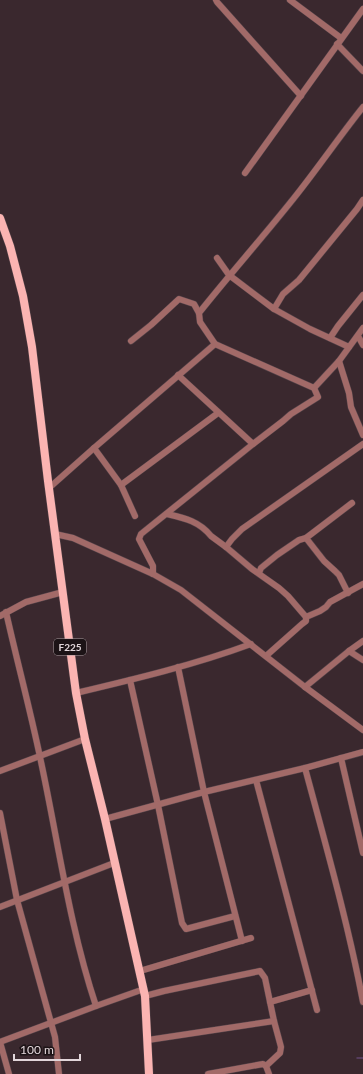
<svg xmlns="http://www.w3.org/2000/svg" width="363" height="1074" font-family="Lato,sans-serif">
<style>
.lines{fill:none;stroke-linecap:round;stroke-linejoin:round}
.stream{stroke:#60446d;stroke-width:1.5}
.minor-casing{stroke:#55444a;stroke-width:7}
.major-casing{stroke:#55444a;stroke-width:9}
.minor{stroke:#a26a68;stroke-width:6}
.major{stroke:#fbb4b2;stroke-width:8}
.labels{text-anchor:middle;dominant-baseline:central;stroke-width:4;stroke-linejoin:round;paint-order:stroke}
.shield{fill:#1c1316;stroke:#a79c9f;stroke-width:1}
.shield-label{font-size:10px;font-weight:bold;fill:#e2d6da}
</style>
<rect width="100%" height="100%" fill="#3a282e"/>
<g class="lines">
<polyline class="stream" points="357,1058 363,1058"/>
<defs>
<g id="minor">
<polyline points="216,0 217,2 301,96"/>
<polyline points="290,0 341,38"/>
<polyline points="337,44 363,71"/>
<polyline points="245,173 363,9"/>
<polyline points="217,258 229,275 274,309 310,329 349,347"/>
<polyline points="274,309 283,294 299,280 357,209 363,200"/>
<polyline points="358,336 363,345"/>
<polyline points="330,338 338,326 363,295"/>
<polyline points="131,341 151,325 179,299 194,304 199,313"/>
<polyline points="339,361 349,393 351,407 363,435"/>
<polyline points="178,375 253,444"/>
<polyline points="314,388 339,361 363,328"/>
<polyline points="94,448 121,485 135,516"/>
<polyline points="121,485 218,413"/>
<polyline points="49,488 94,448 215,344"/>
<path d="M 167,514 C 184,518 199,521 211,536 L 226,547 L 252,569 L 279,588 L 288,596 L 306,617"/>
<polyline points="55,534 73,538 153,574 181,590 305,687 363,730"/>
<polyline points="306,538 324,561 335,571 339,575 348,593"/>
<polyline points="226,547 232,539 242,529 363,444"/>
<polyline points="259,573 261,568 277,555 299,540 306,538 352,503"/>
<path d="M 153,574 L 153,566 L 139,539 L 141,534 L 253,444 L 283,421 L 291,414 L 318,397 L 314,388 L 215,344 L 200,322 L 199,313 C 230,274 263,237 294,198 C 318,168 339,137 363,107"/>
<path d="M 6,612 C 17,661 30,709 40,757 C 58,840 69,925 96,1006"/>
<polyline points="0,616 26,602 63,592"/>
<polyline points="349,651 363,660"/>
<polyline points="266,656 302,624 306,621 306,617 320,611 326,607 330,602 363,584"/>
<polyline points="178,667 204,792 242,941"/>
<polyline points="130,680 158,805 182,923 186,929 235,916"/>
<polyline points="305,687 349,651 363,641"/>
<path d="M 76,693 C 135,679 194,665 251,644"/>
<polyline points="341,758 363,853"/>
<path d="M 305,768 C 326,846 348,923 363,1002"/>
<polyline points="0,771 85,739"/>
<polyline points="256,780 317,1010"/>
<polyline points="0,813 17,900 55,1037 59,1074"/>
<polyline points="105,819 204,792 305,768 363,752"/>
<polyline points="0,907 114,863"/>
<polyline points="140,971 251,938"/>
<polyline points="145,996 164,991 260,971 265,978 274,1021 281,1047 280,1053 266,1066"/>
<polyline points="270,1002 312,990"/>
<polyline points="148,1040 274,1021"/>
<polyline points="0,1042 96,1006 144,989"/>
<polyline points="0,1042 9,1074"/>
<polyline points="208,1074 263,1064 266,1066 269,1074"/>
</g>
<polyline id="major" points="0,218 10,246 23,296 32,347 48,481 76,693 85,739 105,819 145,996 149,1074"/>
</defs>
<use href="#minor" class="minor-casing"/>
<use href="#major" class="major-casing"/>
<use href="#minor" class="minor"/>
<use href="#major" class="major"/>
</g>
<g class="labels">
<rect class="shield" x="54" y="639" width="32" height="16" rx="3"/>
<g class="shield-label">
<text x="70" y="647">F225</text>
</g>
</g>
<path d="M14 1054v6h66v-6" fill="none" stroke="#e2d6da" stroke-width="2"/>
<text x="20" y="1054" font-size="12" fill="#e2d6da" stroke="#1c1316" stroke-width="3" paint-order="stroke">100 m</text>
</svg>
